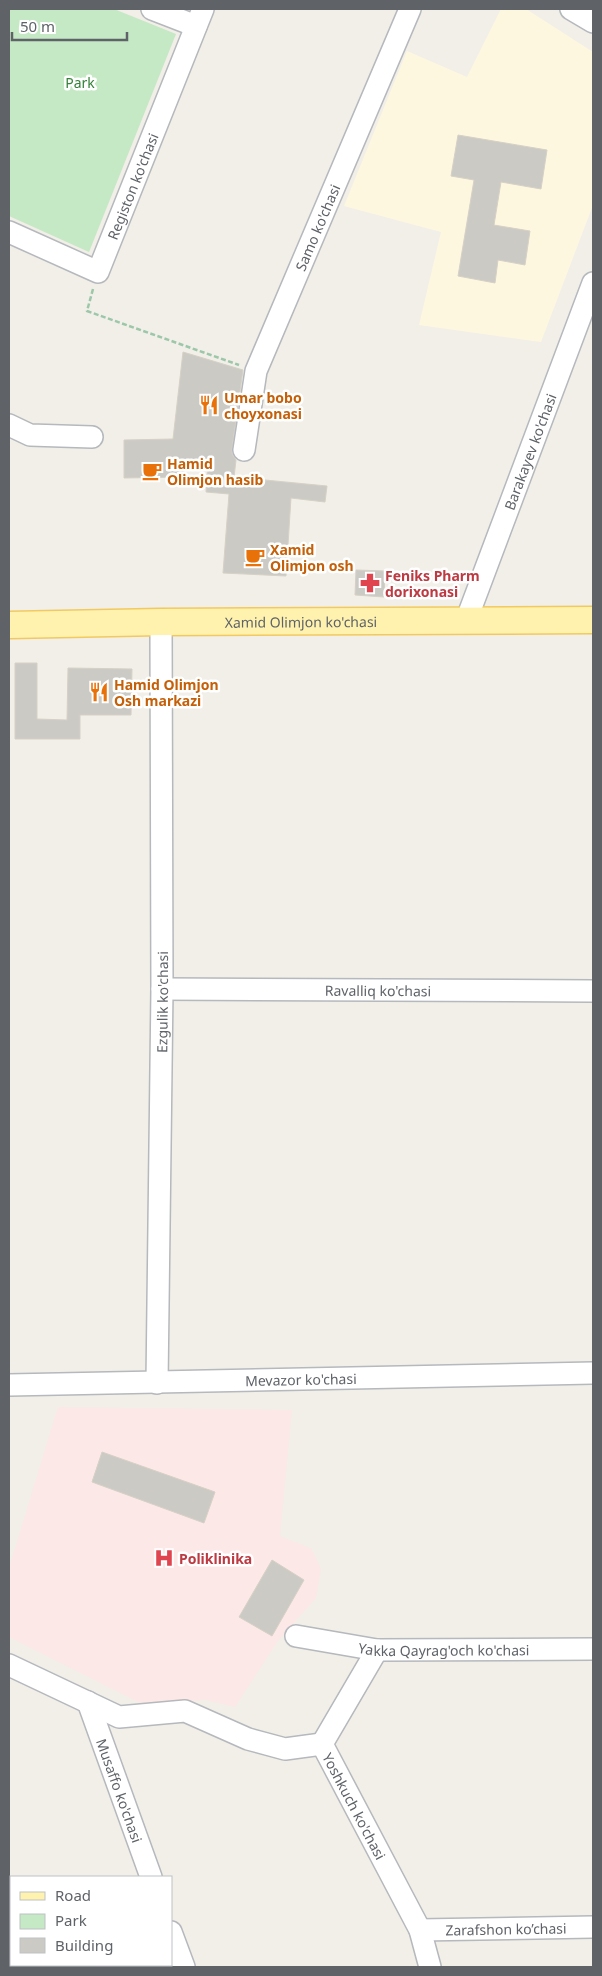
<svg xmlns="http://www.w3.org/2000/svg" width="602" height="1976" font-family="'Noto Sans',sans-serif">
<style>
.commercial{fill:#fef7e0}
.medical{fill:#fce8e6}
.green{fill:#c5e8c5}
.building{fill:#cccac5;stroke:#d6d1c6}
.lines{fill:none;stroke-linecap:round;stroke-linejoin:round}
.minor-casing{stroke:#b5b8bc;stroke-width:24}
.major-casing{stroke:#f2c960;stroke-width:29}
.path{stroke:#9cc7a9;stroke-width:2.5;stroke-dasharray:5 2.5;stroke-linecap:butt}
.minor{stroke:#fff;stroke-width:21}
.major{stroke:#fff2af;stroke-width:26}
.labels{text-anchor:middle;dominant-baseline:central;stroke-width:5;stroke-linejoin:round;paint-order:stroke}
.park-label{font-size:14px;fill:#348238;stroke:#fff}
.street-label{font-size:14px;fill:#5f6368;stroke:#fff}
.food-label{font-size:14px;font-weight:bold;fill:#c56008;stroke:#fff;text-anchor:start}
.health-label{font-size:14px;font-weight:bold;fill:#be3a42;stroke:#fff;text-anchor:start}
</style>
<rect width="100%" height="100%" fill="#f1efe8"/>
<polygon class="commercial" points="501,9 526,9 593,52 593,205 541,342 419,325 441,232 344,206 407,51 467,77"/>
<polygon class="medical" points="58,1407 292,1410 280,1536 312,1549 321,1569 316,1598 278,1641 235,1707 206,1700 142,1704 9,1637 9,1568"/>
<polygon class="green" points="9,9 114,9 176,34 89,252 9,216"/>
<g class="building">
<polygon points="458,135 547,150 541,189 501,182 494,225 530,231 525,265 498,260 495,283 458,276 474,180 451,176"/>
<polygon points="183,352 243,370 232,448 232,454 236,460 234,477 327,486 325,502 291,498 286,576 223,573 229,494 206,492 208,460 184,461 184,477 124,478 124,440 173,439"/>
<polygon points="356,570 385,571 384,597 355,595"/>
<polygon points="15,663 37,663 37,719 67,720 68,668 132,669 131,715 80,715 80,739 15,739"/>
<polygon points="102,1452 215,1492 204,1523 92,1482"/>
<polygon points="272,1560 304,1580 272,1636 239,1617"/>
</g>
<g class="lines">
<defs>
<g id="minor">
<polyline points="152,9 196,26"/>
<polyline points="571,9 593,22"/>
<path id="s1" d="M 9,232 L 98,272 L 203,9"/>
<polyline points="9,425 30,435 92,437"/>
<path id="s2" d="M 244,450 L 256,371 L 410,9"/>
<path id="s3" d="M 466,621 L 593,283"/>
<path id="s4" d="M 162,989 L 593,991"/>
<path id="s5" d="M 157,1383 L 162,989 L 161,622"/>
<path id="s6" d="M 9,1385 L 593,1373"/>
<path id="s7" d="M 296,1636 L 377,1650 L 593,1649"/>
<path id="s8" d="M 377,1650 L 322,1744 L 420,1930 L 430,1967"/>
<polyline points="9,1665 119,1717 185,1711 248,1739 285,1749 322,1744"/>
<path id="s9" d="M 88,1702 L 151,1877"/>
<path id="s10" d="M 420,1930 L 593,1927"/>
<polyline points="171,1932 184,1967"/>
</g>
<g id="major">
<path id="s11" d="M 9,625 L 161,622 L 593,620"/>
</g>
</defs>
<use href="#minor" class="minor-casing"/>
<use href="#major" class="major-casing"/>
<polyline class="path" points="93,289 87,311 239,365"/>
<use href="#minor" class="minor"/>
<use href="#major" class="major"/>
</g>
<defs>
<symbol id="restaurant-bare" viewBox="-9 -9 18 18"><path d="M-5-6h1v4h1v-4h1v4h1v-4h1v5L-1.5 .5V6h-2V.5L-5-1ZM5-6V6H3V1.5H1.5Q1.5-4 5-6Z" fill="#e8710a" stroke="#fff" stroke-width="2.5" paint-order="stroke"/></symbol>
<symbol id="cafe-bare" viewBox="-9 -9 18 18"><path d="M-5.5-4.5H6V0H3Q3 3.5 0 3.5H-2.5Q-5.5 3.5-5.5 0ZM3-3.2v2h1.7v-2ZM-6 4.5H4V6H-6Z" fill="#e8710a" stroke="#fff" stroke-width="2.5" paint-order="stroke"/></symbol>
<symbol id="pharmacy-bare" viewBox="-9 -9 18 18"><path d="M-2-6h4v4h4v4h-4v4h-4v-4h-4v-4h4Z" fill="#e0444e" stroke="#fff" stroke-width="2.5" paint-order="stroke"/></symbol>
<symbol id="hospital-bare" viewBox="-9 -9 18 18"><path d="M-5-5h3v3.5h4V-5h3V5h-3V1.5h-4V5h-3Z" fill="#e0444e" stroke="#fff" stroke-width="2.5" paint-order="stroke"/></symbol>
</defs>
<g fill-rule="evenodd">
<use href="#restaurant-bare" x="195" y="391" width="28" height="28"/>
<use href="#cafe-bare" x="138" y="457" width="28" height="28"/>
<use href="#cafe-bare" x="241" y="543" width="28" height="28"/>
<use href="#pharmacy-bare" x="356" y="569" width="28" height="28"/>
<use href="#restaurant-bare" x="85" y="678" width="28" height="28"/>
<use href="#hospital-bare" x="150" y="1544" width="28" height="28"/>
</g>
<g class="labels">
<g class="park-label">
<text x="80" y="82">Park</text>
</g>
<g class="street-label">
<text stroke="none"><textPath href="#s1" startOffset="190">Registon ko'chasi</textPath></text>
<text stroke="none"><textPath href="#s2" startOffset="236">Samo ko'chasi</textPath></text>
<text stroke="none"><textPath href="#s3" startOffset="181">Barakayev ko'chasi</textPath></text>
<text stroke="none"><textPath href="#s11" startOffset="292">Xamid Olimjon ko'chasi</textPath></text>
<text stroke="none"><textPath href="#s4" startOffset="216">Ravalliq ko'chasi</textPath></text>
<text stroke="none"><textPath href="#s5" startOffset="381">Ezgulik ko'chasi</textPath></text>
<text stroke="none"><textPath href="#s6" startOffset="292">Mevazor ko'chasi</textPath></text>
<text stroke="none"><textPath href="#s7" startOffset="149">Yakka Qayrag'och ko'chasi</textPath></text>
<text stroke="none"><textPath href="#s9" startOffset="94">Musaffo ko'chasi</textPath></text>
<text stroke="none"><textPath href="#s8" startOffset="179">Yoshkuch ko'chasi</textPath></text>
<text stroke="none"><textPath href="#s10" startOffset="86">Zarafshon ko’chasi</textPath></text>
</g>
<g class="food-label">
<text x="224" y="397">Umar bobo<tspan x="224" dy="16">choyxonasi</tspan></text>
<text x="167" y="463">Hamid<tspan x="167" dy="16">Olimjon hasib</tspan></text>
<text x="270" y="549">Xamid<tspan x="270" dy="16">Olimjon osh</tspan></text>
<text x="114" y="684">Hamid Olimjon<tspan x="114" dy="16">Osh markazi</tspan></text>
</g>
<g class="health-label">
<text x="385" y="575">Feniks Pharm<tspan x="385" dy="16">dorixonasi</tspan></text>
<text x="179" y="1558">Poliklinika</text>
</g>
</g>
<rect width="602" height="1976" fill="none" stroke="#5f6368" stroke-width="20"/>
<rect x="10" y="1876" width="162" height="90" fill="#ffffff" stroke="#bfc1c3"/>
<rect x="20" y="1892" width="25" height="8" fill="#fff2af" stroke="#bfc1c3"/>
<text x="55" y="1901" font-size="15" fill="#5f6368">Road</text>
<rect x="20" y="1914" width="25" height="15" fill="#c5e8c5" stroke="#bfc1c3"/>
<text x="55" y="1926" font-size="15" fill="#5f6368">Park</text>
<rect x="20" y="1938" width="25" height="15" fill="#cccac5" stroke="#bfc1c3"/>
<text x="55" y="1951" font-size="15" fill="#5f6368">Building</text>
<path d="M12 32v8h115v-8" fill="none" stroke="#5f6368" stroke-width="2.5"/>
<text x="20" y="32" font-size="15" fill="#5f6368" stroke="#ffffff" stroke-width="4" paint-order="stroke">50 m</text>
</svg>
